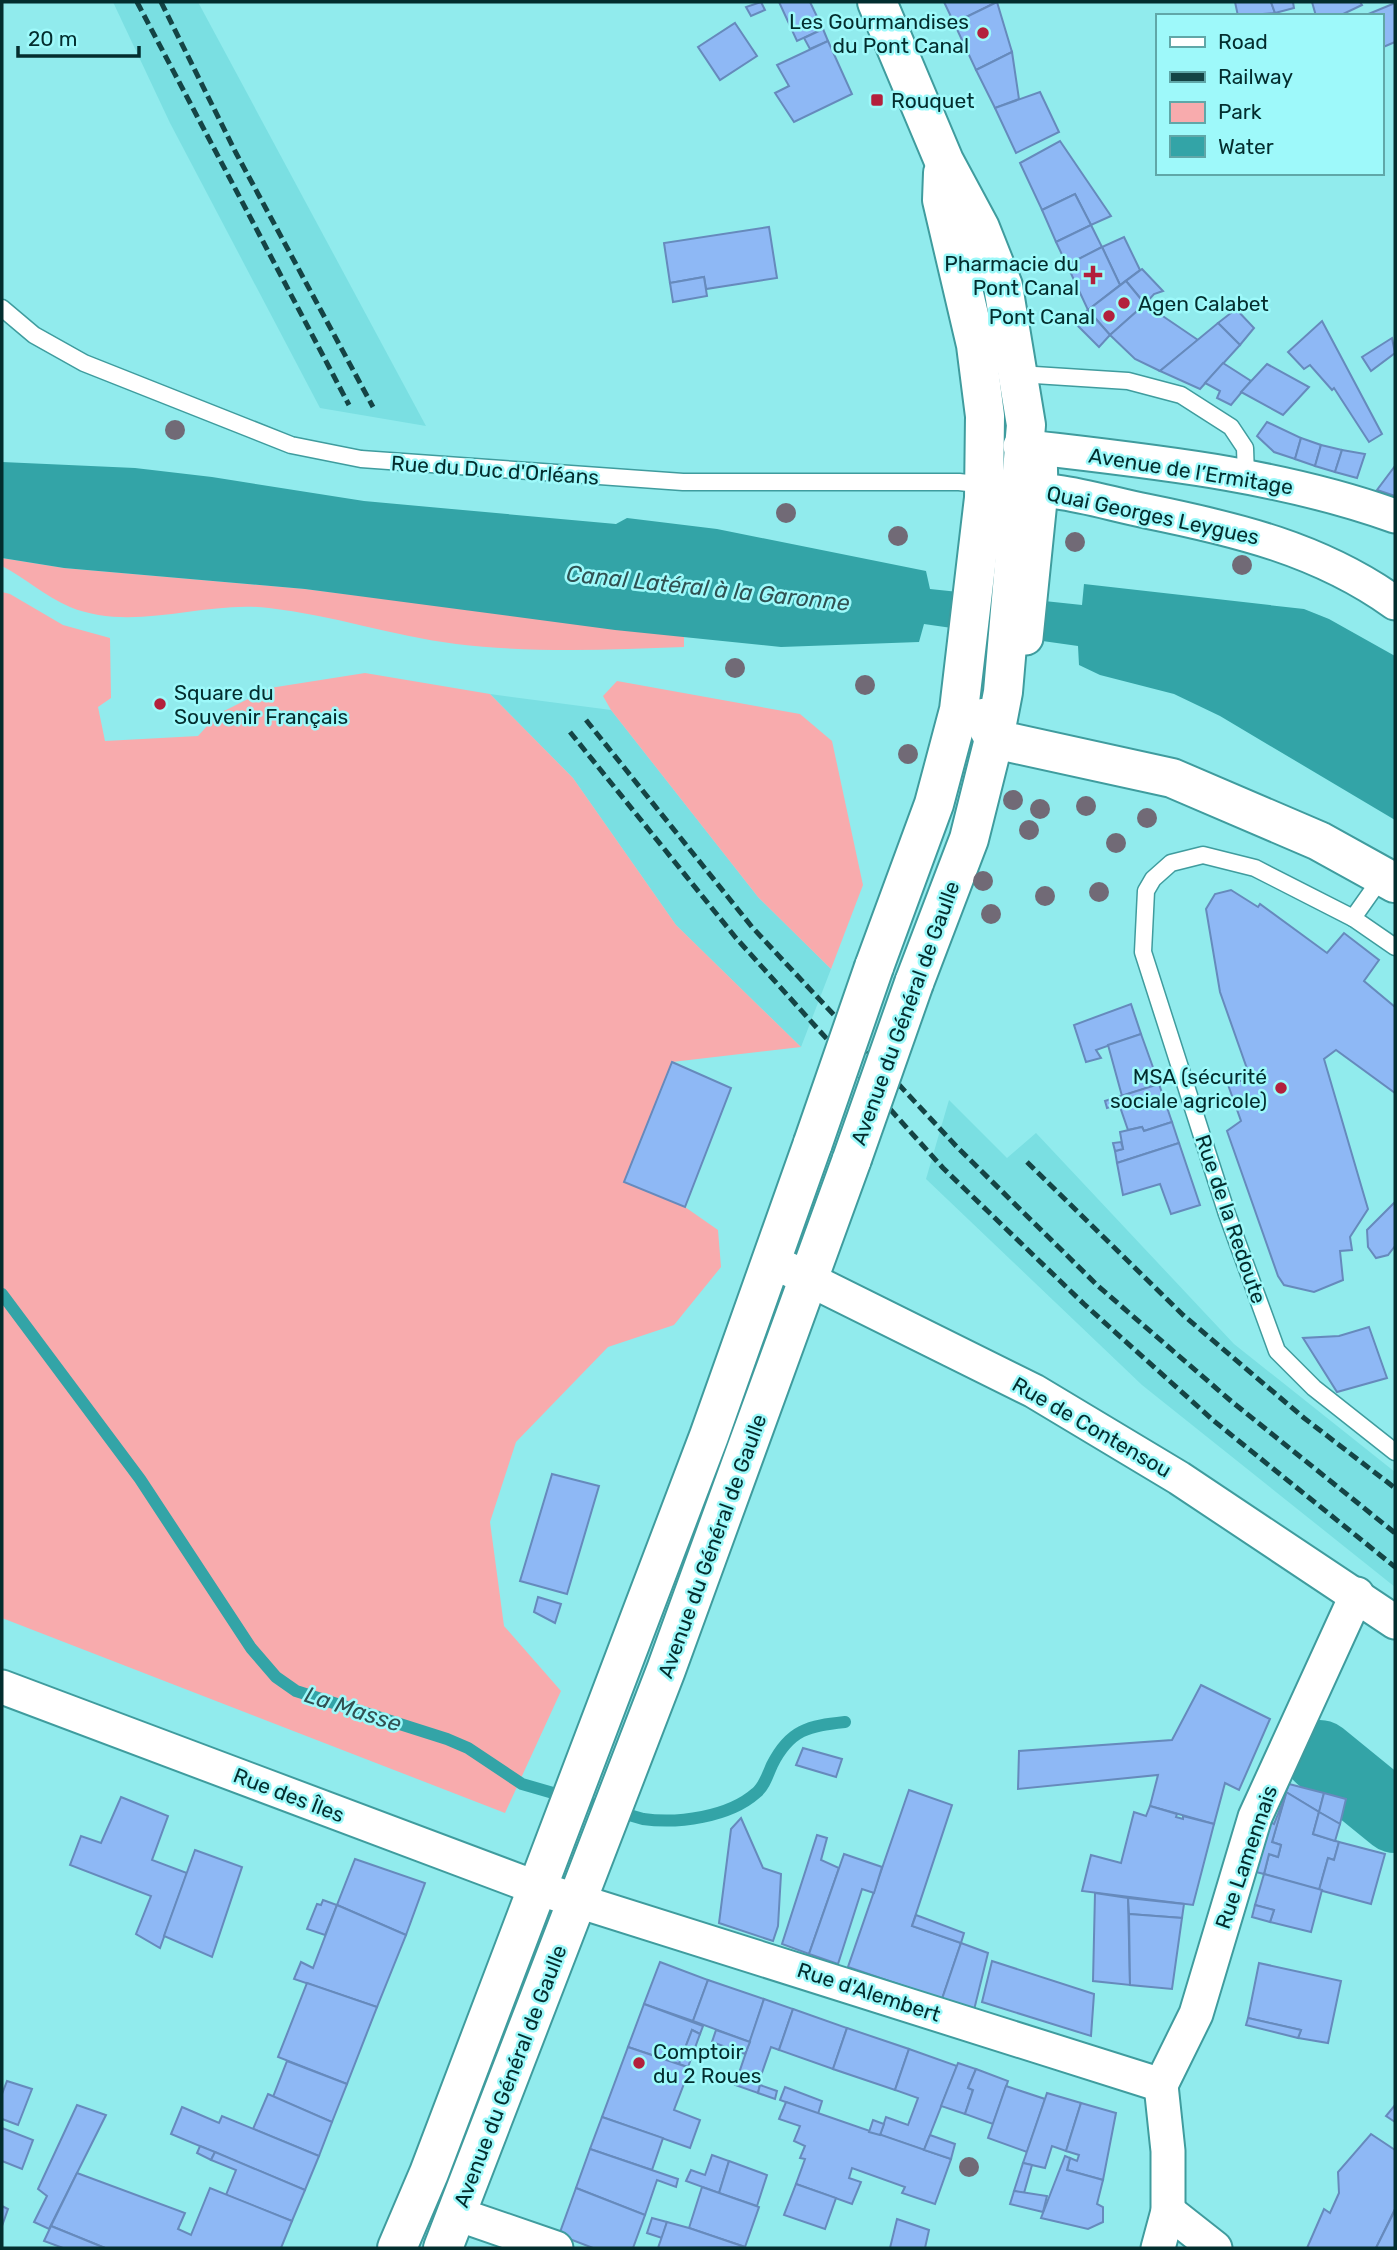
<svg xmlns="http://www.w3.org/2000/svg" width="1397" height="2250" font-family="Rubik,sans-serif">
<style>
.built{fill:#7adfe2}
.green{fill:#f8abad}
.water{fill:#33a4a7}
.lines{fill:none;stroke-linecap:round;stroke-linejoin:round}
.stream{stroke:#33a4a7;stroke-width:12}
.river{stroke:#33a4a7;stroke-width:72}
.building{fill:#8eb8f5;stroke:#668abc;stroke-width:2}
.lane-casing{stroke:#3f9c9e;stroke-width:19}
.street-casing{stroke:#3f9c9e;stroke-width:37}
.secondary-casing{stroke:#3f9c9e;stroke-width:42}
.lane{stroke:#fff;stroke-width:16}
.street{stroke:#fff;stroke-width:33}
.secondary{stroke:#fff;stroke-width:38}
.rail{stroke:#144445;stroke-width:5;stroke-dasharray:10 5;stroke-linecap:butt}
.secondary-bridge-casing{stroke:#3f9c9e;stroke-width:42;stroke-linecap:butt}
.secondary-bridge{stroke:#fff;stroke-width:38}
.tree{fill:#716a76}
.poi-dot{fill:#b3203c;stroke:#9ef9fa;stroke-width:2.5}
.labels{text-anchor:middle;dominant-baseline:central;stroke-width:5;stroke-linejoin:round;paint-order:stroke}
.poi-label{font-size:21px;fill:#032d2e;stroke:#9ef9fa;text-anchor:end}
.street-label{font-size:21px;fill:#032d2e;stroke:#9ef9fa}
.water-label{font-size:23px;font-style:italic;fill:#305152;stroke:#9ef9fa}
</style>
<rect width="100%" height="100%" fill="#91ebed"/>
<g class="built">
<polygon points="113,2 198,2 426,426 320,408 170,123"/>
<polygon points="490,694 611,710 758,897 831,969 801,1047 676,925 573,778"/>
<polygon points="949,1100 1007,1158 1036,1133 1234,1344 1395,1472 1395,1587 1142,1385 926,1179"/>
</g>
<g class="green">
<path d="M 2,558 L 64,568 L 305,589 L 684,636 L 684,647 C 608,650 532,653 456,644 C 393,636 332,615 269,608 C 203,600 134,633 70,607 C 46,597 25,578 2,566 Z"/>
<polygon points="2,592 10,594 63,625 110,638 111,698 98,707 105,741 198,736 218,714 270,688 365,673 490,694 573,778 676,925 801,1047 672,1062 624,1182 685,1207 718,1230 721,1267 674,1325 608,1347 516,1442 490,1522 504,1626 561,1691 505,1813 2,1618"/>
<polygon points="617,681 800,714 832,741 863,885 831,969 758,897 611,710 603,696"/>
</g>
<polygon class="water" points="2,462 135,468 212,477 364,501 616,524 627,518 717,529 926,571 930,589 1082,605 1084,584 1304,609 1329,619 1395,656 1395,820 1220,716 1174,694 1100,675 1079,665 1078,646 924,624 919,642 781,647 615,630 305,589 64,568 2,558"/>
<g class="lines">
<path class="stream" d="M 2,1294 L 140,1479 L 251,1648 L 276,1677 L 296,1691 L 447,1739 L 468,1748 L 522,1784 L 643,1819 C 678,1824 729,1817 756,1793 C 764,1787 768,1774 772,1765 C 790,1729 809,1726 845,1722"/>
<polyline class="river" points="1320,1756 1395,1817"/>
</g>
<g class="building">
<polygon points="761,2 765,10 751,16 746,7"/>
<polygon points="779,2 810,2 823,29 797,41"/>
<polygon points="944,2 997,2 954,23"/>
<polygon points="997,2 1012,52 976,70 954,23"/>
<polygon points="1235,2 1271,2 1275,13 1238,16"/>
<polygon points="1271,2 1293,2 1294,8 1275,13"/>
<polygon points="1312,2 1360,2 1362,5 1339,16 1316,16"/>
<polygon points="1395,3 1395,42 1381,48 1381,16 1366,15"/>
<polygon points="735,23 757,56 720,80 698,47"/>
<polygon points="823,29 828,41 810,49 804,38"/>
<polygon points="828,41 852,94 794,122 775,93 789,86 777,65"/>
<polygon points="1012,52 1019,99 995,108 976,70"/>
<polygon points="1040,92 1059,132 1016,153 995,108"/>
<polygon points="1060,141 1111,216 1091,225 1075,194 1042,210 1020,163"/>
<polygon points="1075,194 1091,225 1056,242 1042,210"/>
<polygon points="1091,225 1102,247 1067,265 1056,242"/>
<polygon points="769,227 777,278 706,289 704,277 670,283 664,243"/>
<polygon points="1124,237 1140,270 1120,285 1102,247"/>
<polygon points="1102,247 1120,285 1088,310 1067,265"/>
<polygon points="1142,269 1163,291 1154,294 1145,304 1126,281"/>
<polygon points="704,277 707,296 673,302 670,283"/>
<polygon points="1126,281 1145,304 1110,335 1088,310"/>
<polygon points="1145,304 1198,340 1160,371 1135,359 1110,335"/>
<polygon points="1236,309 1254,328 1240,345 1218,323"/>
<polygon points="1088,310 1110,335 1099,347 1074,322"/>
<polygon points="1322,321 1382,434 1369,442 1334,388 1332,390 1310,365 1304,369 1288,352"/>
<polygon points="1218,323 1240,345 1200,389 1160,371"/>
<polygon points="1392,338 1395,353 1371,371 1362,357"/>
<polygon points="1223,363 1251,381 1231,405 1217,398 1220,391 1205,383"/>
<polygon points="1267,364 1309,387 1283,415 1241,392"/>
<polygon points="1267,422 1301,438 1295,459 1274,452 1257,436"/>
<polygon points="1301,438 1321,445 1315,466 1295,459"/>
<polygon points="1321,445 1342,450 1335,472 1315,466"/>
<polygon points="1342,450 1365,454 1357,478 1335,472"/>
<polygon points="1395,466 1395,496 1377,490"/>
<polygon points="1231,890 1258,907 1260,904 1327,953 1344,933 1379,960 1364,981 1395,1007 1395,1093 1336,1050 1324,1059 1368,1209 1350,1237 1352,1250 1340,1251 1343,1280 1314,1292 1284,1285 1278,1276 1227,1131 1241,1121 1227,1082 1251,1080 1220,992 1206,909 1215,894"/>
<polygon points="1131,1004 1141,1034 1096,1050 1101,1058 1086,1062 1074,1025"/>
<polygon points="1141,1034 1159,1084 1122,1096 1108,1045"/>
<polygon points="672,1062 731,1088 685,1207 624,1182"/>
<polygon points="1159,1084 1172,1122 1144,1131 1142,1127 1128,1130 1119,1104 1107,1108 1105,1101"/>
<polygon points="1172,1122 1179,1143 1117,1163 1115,1151 1123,1149 1120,1132 1142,1127 1144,1131"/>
<polygon points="1121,1142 1123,1149 1115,1151 1113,1143"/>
<polygon points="1179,1143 1200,1205 1171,1214 1160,1184 1123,1195 1117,1163"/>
<polygon points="1395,1202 1395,1246 1388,1255 1376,1258 1368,1247 1367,1230"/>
<polygon points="1369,1327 1387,1378 1337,1392 1303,1338 1339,1336"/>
<polygon points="552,1474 599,1486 567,1594 520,1581"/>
<polygon points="538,1597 561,1604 555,1623 534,1612"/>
<polygon points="1201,1685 1270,1719 1239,1790 1225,1783 1214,1824 1150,1806 1158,1775 1018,1789 1019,1751 1172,1740"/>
<polygon points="803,1748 842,1759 836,1777 796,1765"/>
<polygon points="1289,1784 1324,1793 1319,1812 1286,1792"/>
<polygon points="909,1790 952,1805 912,1926 961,1943 942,1999 848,1967"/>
<polygon points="1286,1792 1319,1812 1313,1834 1339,1842 1334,1860 1328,1858 1319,1890 1264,1874 1269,1854 1278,1857 1281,1845 1272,1842"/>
<polygon points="1324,1793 1346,1799 1340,1824 1319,1812"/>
<polygon points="1286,1794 1272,1842 1281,1845 1278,1857 1269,1854 1264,1874 1256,1872 1270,1822 1274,1824"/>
<polygon points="121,1797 168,1816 152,1860 187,1873 160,1948 136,1934 151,1896 70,1865 81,1836 101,1843"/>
<polygon points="1150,1806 1177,1814 1176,1817 1183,1819 1183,1816 1214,1824 1193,1905 1082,1891 1091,1855 1121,1863 1134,1812 1146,1816"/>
<polygon points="1319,1812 1340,1824 1335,1841 1313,1834"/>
<polygon points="741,1818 763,1868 781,1874 778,1926 773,1941 719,1923 731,1829"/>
<polygon points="817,1835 827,1838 821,1860 839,1868 809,1954 782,1944"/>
<polygon points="1339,1842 1385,1854 1371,1904 1319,1890 1328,1858 1334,1860"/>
<polygon points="195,1850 242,1867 212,1957 164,1936"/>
<polygon points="844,1854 882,1867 874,1893 862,1889 838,1964 809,1954"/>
<polygon points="355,1859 425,1883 406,1935 337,1905"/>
<polygon points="1264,1874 1322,1890 1311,1932 1270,1922 1274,1910 1255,1905"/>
<polygon points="1095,1893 1128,1898 1130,1985 1093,1981"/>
<polygon points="1128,1898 1184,1904 1182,1918 1129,1914"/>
<polygon points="323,1900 337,1905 325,1935 307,1929 317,1904 321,1905"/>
<polygon points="337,1905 406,1935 377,2007 294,1979 301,1962 313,1968"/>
<polygon points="1255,1905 1274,1910 1270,1922 1252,1917"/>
<polygon points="1129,1914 1182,1918 1172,1989 1130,1985"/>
<polygon points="916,1915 964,1933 961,1943 912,1926"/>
<polygon points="961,1943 988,1953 974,2010 942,1999"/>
<polygon points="992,1961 1094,1994 1091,2036 982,2002"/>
<polygon points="660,1962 708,1980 693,2021 644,2004"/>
<polygon points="1259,1963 1341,1981 1328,2043 1298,2038 1301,2030 1248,2018"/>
<polygon points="708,1980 764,1999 750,2042 693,2021"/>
<polygon points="307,1983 377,2007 347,2084 278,2057"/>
<polygon points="764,1999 793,2009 779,2050 771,2047 758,2084 760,2085 758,2093 735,2085"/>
<polygon points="644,2004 703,2026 700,2034 692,2030 679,2064 628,2047"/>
<polygon points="793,2009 847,2028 833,2069 779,2050"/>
<polygon points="1248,2018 1301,2030 1298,2038 1246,2025"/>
<polygon points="847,2028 909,2049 895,2090 833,2069"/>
<polygon points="692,2030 700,2034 688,2067 679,2064"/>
<polygon points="716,2030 750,2042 745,2054 712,2042"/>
<polygon points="628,2047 690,2068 674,2110 700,2120 690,2148 602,2117"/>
<polygon points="909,2049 957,2066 924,2150 880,2135 886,2117 908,2125 918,2098 895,2090"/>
<polygon points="287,2061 347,2084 332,2122 273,2097"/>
<polygon points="958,2063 976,2069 968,2088 973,2090 965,2114 941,2106"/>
<polygon points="976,2069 1008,2081 993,2124 965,2114 973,2090 968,2088"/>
<polygon points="7,2081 32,2089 18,2125 2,2119 2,2094"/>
<polygon points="760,2085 777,2091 775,2099 758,2093"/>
<polygon points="1006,2086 1045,2099 1027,2152 988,2138"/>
<polygon points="785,2087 822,2101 818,2114 780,2100"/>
<polygon points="1047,2093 1081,2103 1066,2151 1052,2146 1045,2168 1023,2163"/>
<polygon points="268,2094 332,2122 319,2156 253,2129"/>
<polygon points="786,2102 951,2159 935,2204 902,2193 905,2187 852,2168 849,2178 861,2182 852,2204 796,2184 805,2159 800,2158 805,2146 794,2141 800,2126 779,2119"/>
<polygon points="1081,2103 1116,2113 1103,2180 1067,2170 1070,2158 1077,2161 1079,2155 1066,2151"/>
<polygon points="77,2105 106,2115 49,2229 34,2222 47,2196 38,2189"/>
<polygon points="1395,2105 1395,2122 1386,2116"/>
<polygon points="182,2107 219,2123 222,2116 319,2156 305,2190 171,2134"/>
<polygon points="602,2117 663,2138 652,2170 590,2149"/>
<polygon points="873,2120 884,2124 880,2135 869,2132"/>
<polygon points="2,2128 33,2140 22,2169 2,2161"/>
<polygon points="1371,2134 1395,2150 1395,2209 1376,2248 1307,2248 1324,2209 1330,2213 1339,2193 1338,2172"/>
<polygon points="930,2135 955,2144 951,2159 924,2150"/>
<polygon points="200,2146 215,2152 211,2160 197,2153"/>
<polygon points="590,2149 678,2179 676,2187 657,2180 645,2215 576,2188"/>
<polygon points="215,2152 305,2190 292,2221 226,2195 236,2170 211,2160"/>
<polygon points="712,2155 729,2161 719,2193 686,2181 691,2170 705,2175"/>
<polygon points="1065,2156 1070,2158 1067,2170 1103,2180 1097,2204 1103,2207 1103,2222 1088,2229 1041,2218"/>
<polygon points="729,2161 767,2175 757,2206 719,2193"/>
<polygon points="1023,2163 1032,2165 1024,2193 1014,2191"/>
<polygon points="77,2173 185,2213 178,2229 191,2235 210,2188 292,2221 281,2248 105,2248 51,2226"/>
<polygon points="796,2184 836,2198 825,2229 784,2215"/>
<polygon points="702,2187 759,2207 745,2247 689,2228"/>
<polygon points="576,2188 645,2215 633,2248 593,2248 559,2235"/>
<polygon points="1014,2191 1047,2196 1043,2212 1010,2204"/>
<polygon points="2,2206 8,2209 2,2226"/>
<polygon points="1395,2209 1395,2248 1376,2248 1393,2214"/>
<polygon points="652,2218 667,2222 662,2238 647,2233"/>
<polygon points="897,2219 929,2230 925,2248 890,2248"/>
<polygon points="667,2222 689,2228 745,2247 658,2248"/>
<polygon points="51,2226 105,2248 63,2248 44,2241"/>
</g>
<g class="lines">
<defs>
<g id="lane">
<polyline points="2,308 34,335 84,363 291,445 361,459 683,482 959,482 986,485"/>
<polyline points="1019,374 1128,381 1181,395 1231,427 1245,448 1246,476"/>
<polyline points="1382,877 1353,918 1255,868 1203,855 1171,863 1153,879 1146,891 1143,952 1227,1214 1277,1351 1314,1388 1395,1452"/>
<polyline points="1353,918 1395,947"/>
</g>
<g id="street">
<path d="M 1020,446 C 1146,461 1275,473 1395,516"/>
<path d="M 1057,492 C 1087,496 1116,505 1146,511 C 1235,529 1320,549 1395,603"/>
<polyline points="1026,638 1041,491 1040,449"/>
<polyline points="772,1261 1034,1391 1179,1478 1395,1622"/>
<polyline points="2,1687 537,1888 1161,2085"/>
<polyline points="1161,2085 1196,2014 1255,1817 1357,1594"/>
<polyline points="1168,2211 1215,2248"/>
<polyline points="457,2214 556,2248"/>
<polyline points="1158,2248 1168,2211 1168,2151 1161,2085"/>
</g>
<g id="secondary">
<polyline points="877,2 944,161 980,228 1003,286 1026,425 1003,692 994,739 969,839 914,983"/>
<polyline points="983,718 994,739 1172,778 1319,841 1395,883"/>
<polyline points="874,967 934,804 959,710 984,498 985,416 976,345 942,200 943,173"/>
<polyline points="397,2248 429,2173 709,1436 813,1143"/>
<polyline points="443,2248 666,1670 852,1159"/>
</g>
</defs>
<use href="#lane" class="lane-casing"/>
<use href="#street" class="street-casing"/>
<use href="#secondary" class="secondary-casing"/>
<use href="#lane" class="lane"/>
<use href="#street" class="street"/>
<use href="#secondary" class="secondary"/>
<g class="rail">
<polyline points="137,2 349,405"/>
<polyline points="161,2 236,153 373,407"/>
<polyline points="586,720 752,927 957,1147 1098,1286 1231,1401 1395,1533"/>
<polyline points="570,732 736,938 943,1168 1084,1304 1214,1421 1395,1567"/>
<polyline points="1027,1162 1183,1315 1304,1418 1395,1488"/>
</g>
<defs>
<g id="secondary-bridge">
<polyline points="813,1143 874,967"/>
<polyline points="852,1159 914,983"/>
</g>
</defs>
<use href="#secondary-bridge" class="secondary-bridge-casing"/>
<use href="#secondary-bridge" class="secondary-bridge"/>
</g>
<g class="tree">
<circle cx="175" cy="430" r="10"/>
<circle cx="786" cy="513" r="10"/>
<circle cx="898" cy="536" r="10"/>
<circle cx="1075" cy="542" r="10"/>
<circle cx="1242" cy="565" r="10"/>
<circle cx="735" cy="668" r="10"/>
<circle cx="865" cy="685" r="10"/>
<circle cx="908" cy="754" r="10"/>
<circle cx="1013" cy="800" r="10"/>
<circle cx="1086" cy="806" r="10"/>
<circle cx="1040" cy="809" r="10"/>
<circle cx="1147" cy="818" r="10"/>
<circle cx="1029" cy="830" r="10"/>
<circle cx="1116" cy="843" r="10"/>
<circle cx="983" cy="881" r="10"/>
<circle cx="1099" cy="892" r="10"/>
<circle cx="1045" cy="896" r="10"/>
<circle cx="991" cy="914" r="10"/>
<circle cx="969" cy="2167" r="10"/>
</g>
<g class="poi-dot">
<circle cx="983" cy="33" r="7"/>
<rect x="870" y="93" width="14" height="14" rx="3.5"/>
<path d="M1089.5 264.5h7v7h7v7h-7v7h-7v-7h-7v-7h7z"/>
<circle cx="1124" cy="303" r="7"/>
<circle cx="1109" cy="316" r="7"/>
<circle cx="160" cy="704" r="7"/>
<circle cx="1281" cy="1088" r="7"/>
<circle cx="639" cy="2063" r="7"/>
</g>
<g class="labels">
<g class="poi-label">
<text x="969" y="21">Les Gourmandises<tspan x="969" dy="24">du Pont Canal</tspan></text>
<text x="891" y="100" text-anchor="start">Rouquet</text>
<text x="1079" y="263">Pharmacie du<tspan x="1079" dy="24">Pont Canal</tspan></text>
<text x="1138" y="303" text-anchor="start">Agen Calabet</text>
<text x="1095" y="316">Pont Canal</text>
<text x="174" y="692" text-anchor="start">Square du<tspan x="174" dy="24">Souvenir Français</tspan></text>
<text x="1267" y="1076">MSA (sécurité<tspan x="1267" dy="24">sociale agricole)</tspan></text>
<text x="653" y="2051" text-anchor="start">Comptoir<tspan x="653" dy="24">du 2 Roues</tspan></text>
</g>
<g class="street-label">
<text transform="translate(495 470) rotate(4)">Rue du Duc d'Orléans</text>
<text transform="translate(1191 471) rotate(9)">Avenue de l’Ermitage</text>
<text transform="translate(1153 515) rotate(12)">Quai Georges Leygues</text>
<text transform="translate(905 1013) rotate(-70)">Avenue du Général de Gaulle</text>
<text transform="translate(1231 1219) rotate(71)">Rue de la Redoute</text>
<text transform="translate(1092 1427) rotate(30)">Rue de Contensou</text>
<text transform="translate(712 1546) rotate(-70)">Avenue du Général de Gaulle</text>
<text transform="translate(289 1795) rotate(21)">Rue des Îles</text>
<text transform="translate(1246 1857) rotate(-71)">Rue Lamennais</text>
<text transform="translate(869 1992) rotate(18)">Rue d'Alembert</text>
<text transform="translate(510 2076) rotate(-69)">Avenue du Général de Gaulle</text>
</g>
<g class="water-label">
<text transform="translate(708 588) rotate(6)">Canal Latéral à la Garonne</text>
<text transform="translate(353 1709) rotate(18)">La Masse</text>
</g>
</g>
<rect width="1397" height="2250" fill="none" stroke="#032d2e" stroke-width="7"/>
<rect x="1156" y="14" width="228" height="161" fill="#9ef9fa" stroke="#60a7a8" stroke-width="2"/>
<rect x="1170" y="37" width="35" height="10" fill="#ffffff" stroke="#60a7a8" stroke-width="2"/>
<text x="1218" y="49" font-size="21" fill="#032d2e">Road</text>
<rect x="1170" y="72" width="35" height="10" fill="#144445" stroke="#60a7a8" stroke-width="2"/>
<text x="1218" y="84" font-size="21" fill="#032d2e">Railway</text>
<rect x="1170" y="102" width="35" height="21" fill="#f8abad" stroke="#60a7a8" stroke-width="2"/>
<text x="1218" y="119" font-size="21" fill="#032d2e">Park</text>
<rect x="1170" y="136" width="35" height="21" fill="#33a4a7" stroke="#60a7a8" stroke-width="2"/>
<text x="1218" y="154" font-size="21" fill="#032d2e">Water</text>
<path d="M18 46v10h121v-10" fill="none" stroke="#032d2e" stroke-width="3.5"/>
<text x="28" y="46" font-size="21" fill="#032d2e" stroke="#9ef9fa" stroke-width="5" paint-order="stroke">20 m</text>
</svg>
